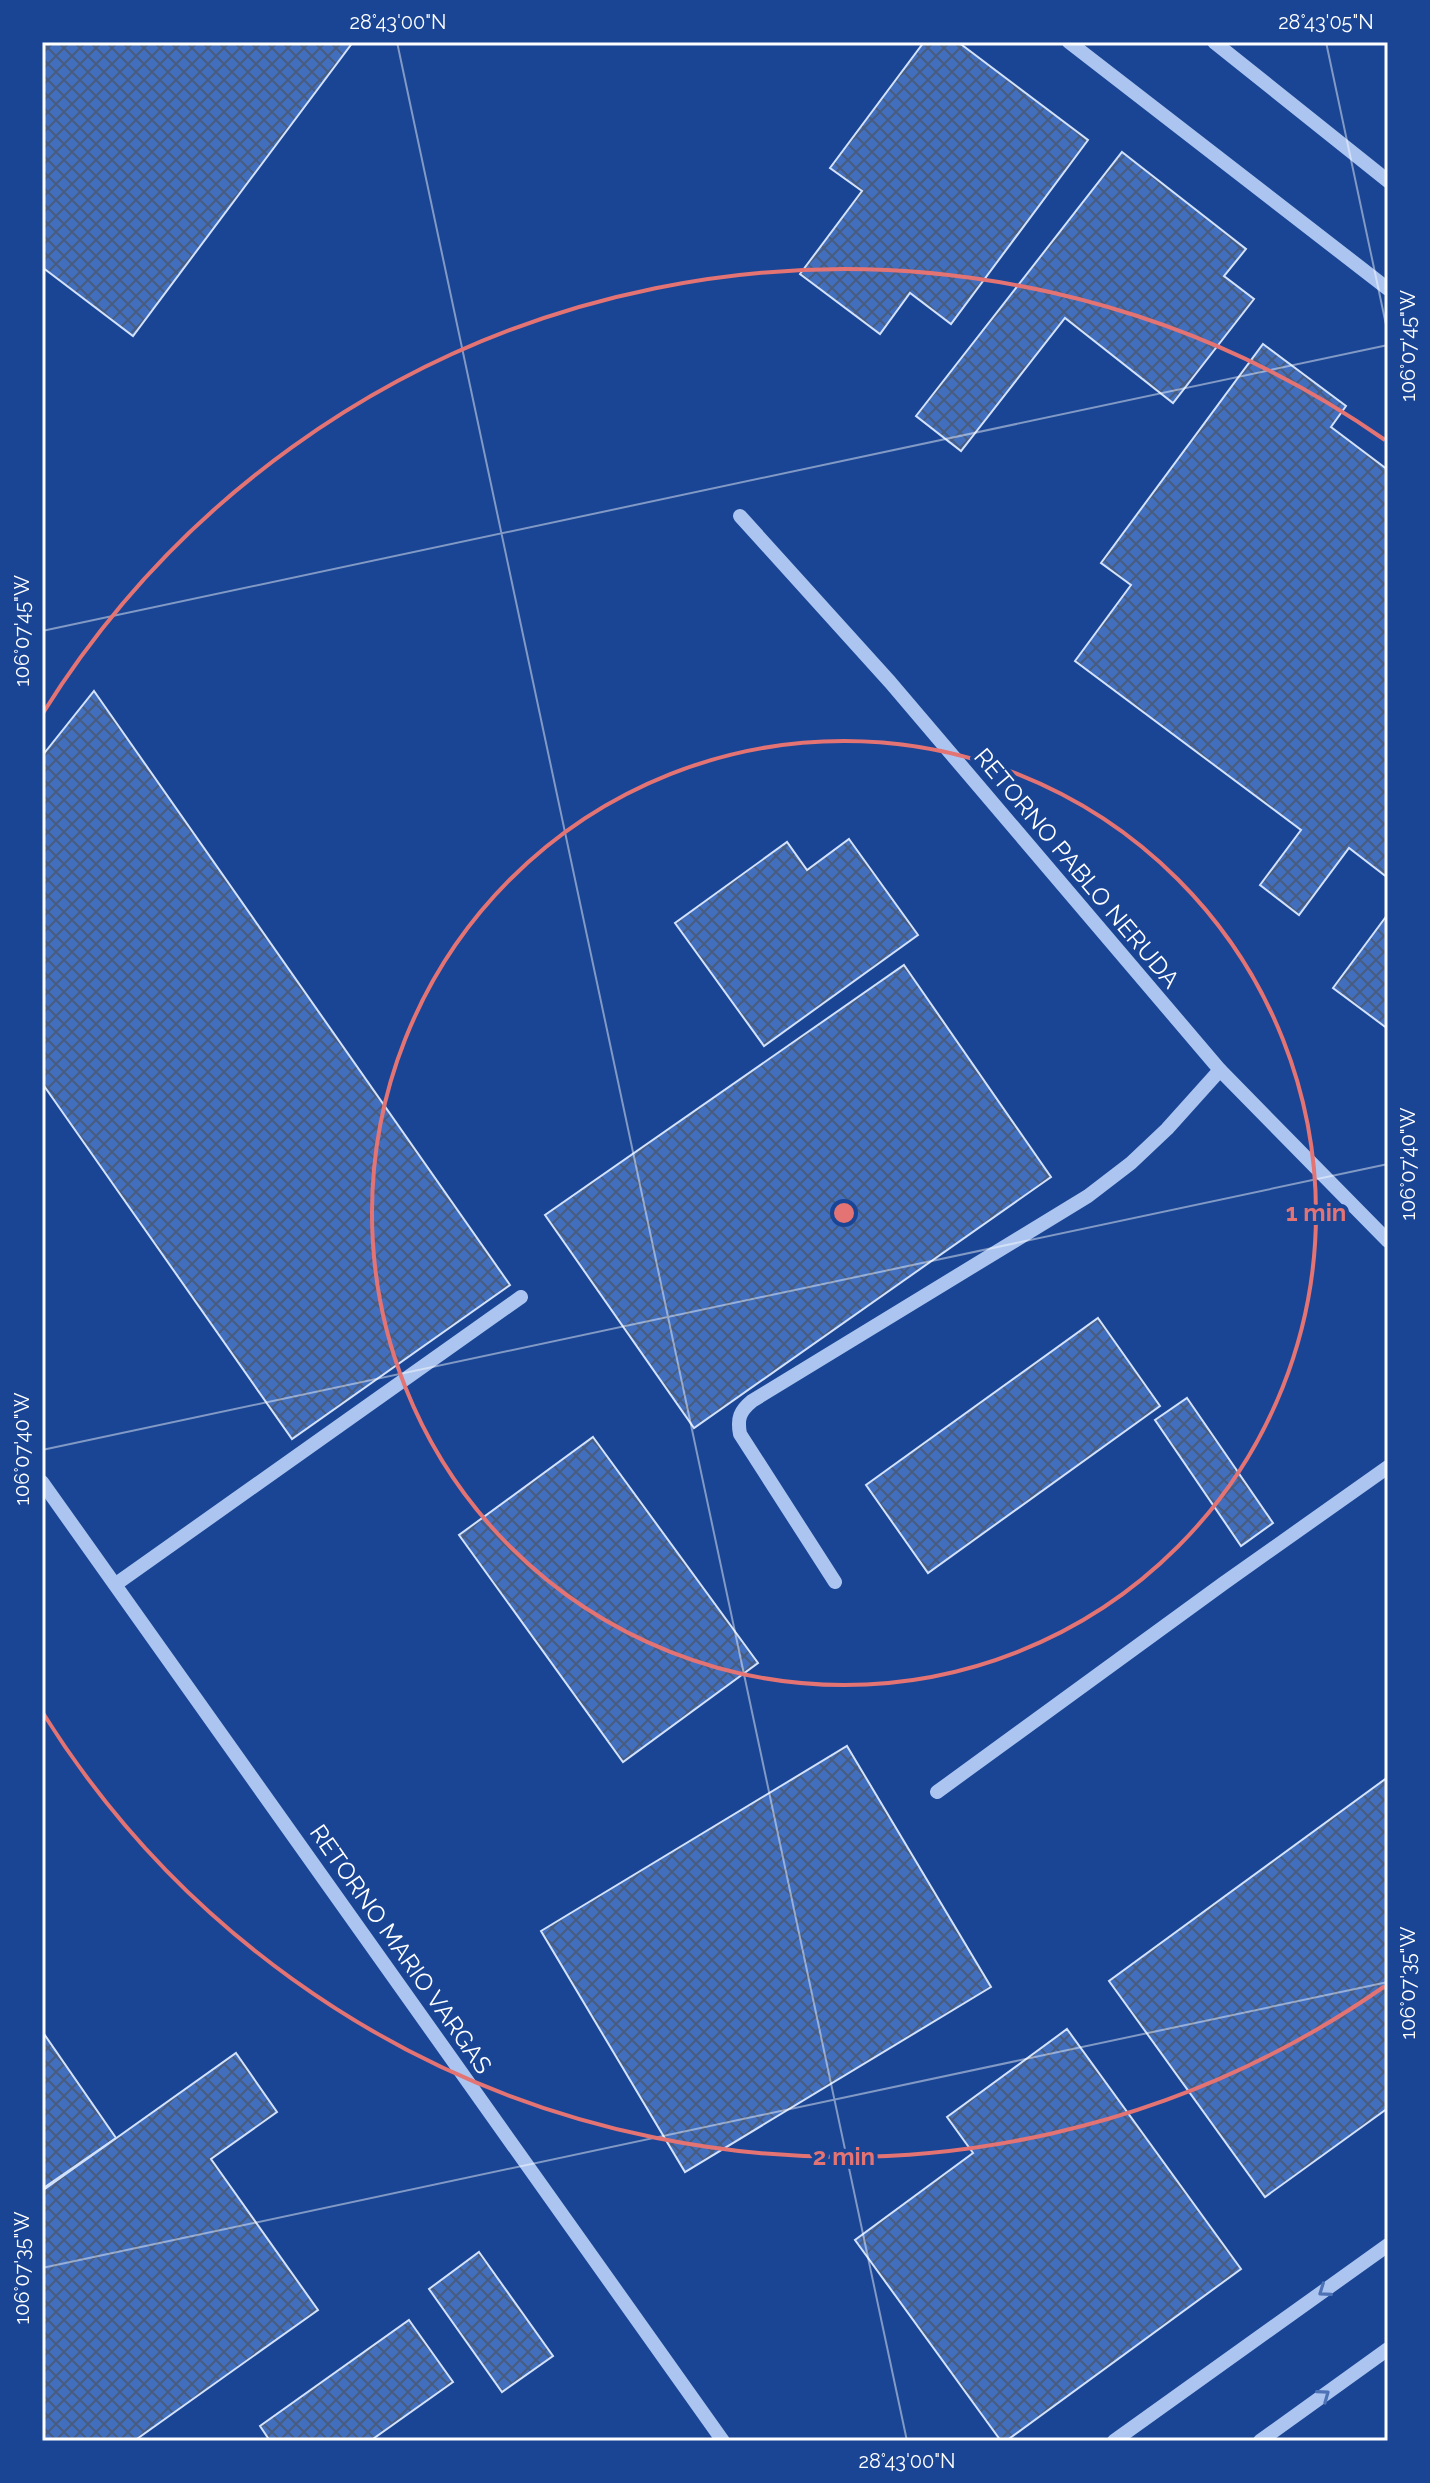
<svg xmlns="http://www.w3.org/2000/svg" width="1430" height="2483" font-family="Raleway,sans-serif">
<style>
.building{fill:url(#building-cross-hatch);stroke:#d3e2fb;stroke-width:2}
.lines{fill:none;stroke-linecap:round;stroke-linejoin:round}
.minor{stroke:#acc5f0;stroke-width:14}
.oneway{stroke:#4d72b5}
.ticks{fill:none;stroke:#fff;stroke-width:2;stroke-opacity:0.45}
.ring{fill:none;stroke:#e47373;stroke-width:4}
.labels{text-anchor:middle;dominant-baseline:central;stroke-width:8;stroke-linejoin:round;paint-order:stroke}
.street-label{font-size:24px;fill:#fff;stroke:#1a4595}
.centre{fill:#e47373;stroke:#1a4595;stroke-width:4}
.ring-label{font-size:24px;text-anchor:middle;font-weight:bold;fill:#e47373;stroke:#1a4595;stroke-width:8;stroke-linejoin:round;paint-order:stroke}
.neatline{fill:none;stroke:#fff;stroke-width:3}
.ticks-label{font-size:20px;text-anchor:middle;fill:#fff}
</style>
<defs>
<pattern id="building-cross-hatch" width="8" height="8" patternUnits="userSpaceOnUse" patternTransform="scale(2)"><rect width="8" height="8" fill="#426fbd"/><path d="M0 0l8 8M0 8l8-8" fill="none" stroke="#485c7f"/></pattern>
</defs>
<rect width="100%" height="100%" fill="#1a4595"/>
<g class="building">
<polygon points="42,42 353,42 133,336 42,267"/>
<polygon points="924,42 958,42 1088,140 951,324 910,293 880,334 800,274 862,191 830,168"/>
<polygon points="1122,152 1246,249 1224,276 1254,299 1173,403 1065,318 961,451 916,416"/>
<polygon points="1263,344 1346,406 1331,427 1388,470 1388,878 1349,848 1299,915 1260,885 1301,830 1075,661 1131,585 1101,563"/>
<polygon points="94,691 510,1285 292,1439 42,1083 42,756"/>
<polygon points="849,839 918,935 764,1046 675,923 787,842 807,870"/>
<polygon points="1388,914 1388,1029 1333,988"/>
<polygon points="904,965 1051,1177 694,1428 545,1215"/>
<polygon points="1098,1318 1160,1406 928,1573 866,1485"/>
<polygon points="1187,1398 1273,1523 1241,1546 1155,1420"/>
<polygon points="593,1437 758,1663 623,1762 459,1535"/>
<polygon points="847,1746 991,1987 685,2172 541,1931"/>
<polygon points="1388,1777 1388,2108 1265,2197 1109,1981"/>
<polygon points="1067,2029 1241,2269 1006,2441 1001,2441 855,2240 973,2153 947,2117"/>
<polygon points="42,2031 116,2138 42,2189"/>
<polygon points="236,2053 277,2112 211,2159 318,2310 134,2441 42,2441 42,2191"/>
<polygon points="479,2252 553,2356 502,2392 429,2289"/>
<polygon points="409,2320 453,2382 370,2441 270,2441 260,2426"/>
</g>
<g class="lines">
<g class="minor">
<polyline points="1069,42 1388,289"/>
<polyline points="1214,42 1388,181"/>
<polyline points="740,516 890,682 1220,1070 1388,1241"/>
<polyline points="42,1482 723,2441"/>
<path d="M 835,1582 L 740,1434 C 737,1418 740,1411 752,1401 L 1088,1196 L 1131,1163 L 1167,1129 L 1220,1070"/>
<polyline points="116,1584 521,1297"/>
<polyline points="937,1792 1224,1583 1388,1467"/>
<polyline points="1114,2441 1388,2245"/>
<polyline points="1260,2441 1388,2349"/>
</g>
</g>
<defs><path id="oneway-chevron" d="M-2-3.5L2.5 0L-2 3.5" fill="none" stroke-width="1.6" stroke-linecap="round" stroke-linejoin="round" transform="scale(2)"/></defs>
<g class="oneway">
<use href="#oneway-chevron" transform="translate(1324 2291) rotate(145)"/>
<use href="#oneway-chevron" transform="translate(1324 2395) rotate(-36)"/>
</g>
<path class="ticks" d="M 397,42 L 907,2441M 1326,42 L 1388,334M 42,631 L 1388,345M 42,1450 L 1388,1164M 42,2268 L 1388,1982"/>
<g class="ring">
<circle cx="844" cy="1213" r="472"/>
<path d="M1385 1986A944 944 0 0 1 43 1713M43 713A944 944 0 0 1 1385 440"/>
</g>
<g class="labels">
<g class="street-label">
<text transform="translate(1077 868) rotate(50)">RETORNO PABLO NERUDA</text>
<text transform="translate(401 1949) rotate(55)">RETORNO MARIO VARGAS</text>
</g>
</g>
<circle cx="844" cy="1213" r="12" class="centre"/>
<g class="ring-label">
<text x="1316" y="1221">1 min</text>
<text x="844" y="2165">2 min</text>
</g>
<rect width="1430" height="2483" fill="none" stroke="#1a4595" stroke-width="88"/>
<rect x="44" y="44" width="1342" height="2395" class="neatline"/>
<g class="ticks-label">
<text x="398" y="29">28°43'00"N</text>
<text x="1326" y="29">28°43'05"N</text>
<text transform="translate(1408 346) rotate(-90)" y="7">106°07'45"W</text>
<text transform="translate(22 631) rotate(-90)" y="7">106°07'45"W</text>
<text transform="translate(1408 1164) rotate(-90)" y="7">106°07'40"W</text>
<text transform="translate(22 1449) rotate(-90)" y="7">106°07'40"W</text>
<text transform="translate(1408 1983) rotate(-90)" y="7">106°07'35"W</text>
<text transform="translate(22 2268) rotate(-90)" y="7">106°07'35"W</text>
<text x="907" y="2468">28°43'00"N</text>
</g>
</svg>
